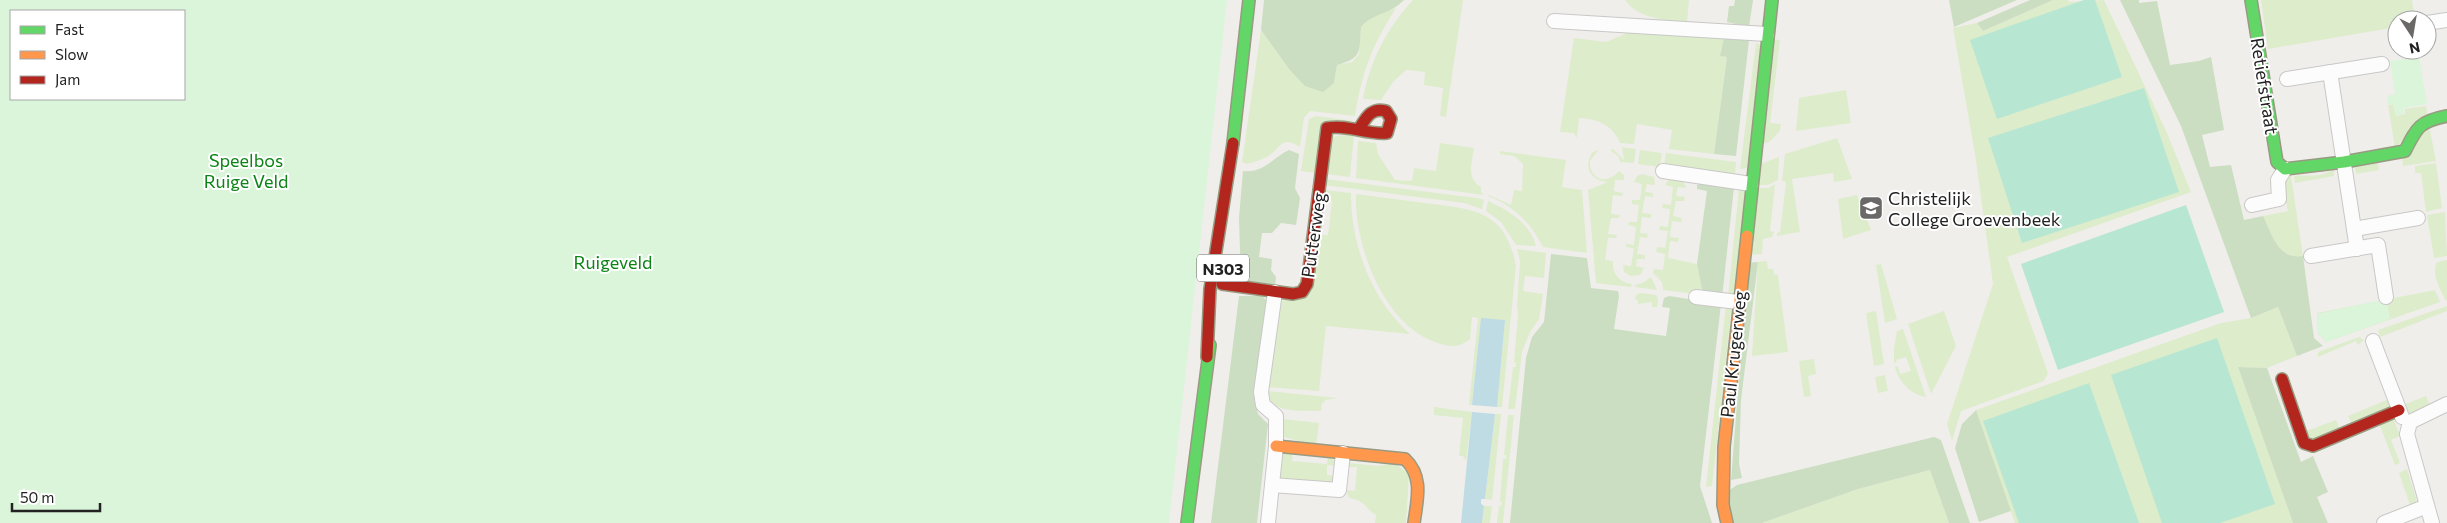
<svg xmlns="http://www.w3.org/2000/svg" width="2447" height="523" font-family="Commissioner,sans-serif">
<style>
.grass{fill:#ddeccb}
.forest{fill:#cbdec1}
.park{fill:#daf5da;fill-rule:evenodd}
.pitch{fill:#b7e6d2}
.water{fill:#bfdbe3}
.lines{fill:none;stroke-linecap:round;stroke-linejoin:round}
.street-casing{stroke:#c9c8c7;stroke-width:16}
.fast-casing{stroke:#999a82;stroke-width:14}
.slow-casing{stroke:#999a82;stroke-width:14}
.jam-casing{stroke:#999a82;stroke-width:14}
.street{stroke:#fdfcfc;stroke-width:14}
.fast{stroke:#63d668;stroke-width:11}
.slow{stroke:#ff974d;stroke-width:11}
.jam{stroke:#b3261e;stroke-width:11}
.labels{text-anchor:middle;dominant-baseline:central;stroke-width:4;stroke-linejoin:round;paint-order:stroke}
.shield{fill:#fff;stroke:#646464;stroke-width:1}
.shield-label{font-size:16px;font-weight:bold;fill:#222}
.street-label{font-size:18px;fill:#222;stroke:#fff}
.park-label{font-size:18px;fill:#0c8416;stroke:#fff}
.poi-label{font-size:18px;fill:#222;stroke:#fff;text-anchor:start}
</style>
<rect width="100%" height="100%" fill="#f0eeeb"/>
<g class="grass">
<path d="M 1413,0 L 1463,0 L 1446,117 L 1440,116 L 1443,88 L 1424,85 L 1425,72 L 1406,70 L 1393,82 L 1381,100 L 1363,99 C 1370,61 1387,28 1413,0 Z"/>
<path d="M 1625,0 L 1689,0 L 1687,23 C 1666,20 1638,19 1625,0 Z"/>
<polygon points="2053,0 2068,0 2069,2 2104,0 2167,133 2191,192 2007,257 2048,373 2044,381 1961,411 1952,441 1947,424 1993,284 1975,154 1953,28 1977,23 1983,31"/>
<polygon points="2261,0 2412,0 2415,20 2397,20 2397,27 2268,49"/>
<path d="M 1396,8 C 1372,46 1362,71 1355,116 L 1310,111 L 1304,118 L 1300,147 C 1283,136 1282,145 1270,155 C 1265,159 1254,162 1247,164 L 1242,162 L 1261,30 L 1289,69 L 1334,83 L 1337,65 L 1352,62 L 1359,54 L 1361,27 L 1371,17 Z"/>
<path d="M 1630,32 L 1724,38 L 1720,56 L 1727,57 L 1714,154 L 1669,149 L 1672,130 L 1637,124 L 1634,144 L 1620,143 C 1613,125 1598,119 1579,118 L 1577,138 L 1574,133 L 1560,132 L 1574,38 L 1606,42 Z"/>
<polygon points="1773,39 1780,40 1770,123 1781,124 1780,131 1769,142 1763,144"/>
<polygon points="1756,43 1763,46 1749,168 1740,169"/>
<polygon points="1846,90 1851,123 1796,131 1799,98"/>
<polygon points="2393,104 2396,116 2405,114 2405,109 2426,106 2427,113 2395,148 2388,105"/>
<polygon points="1316,116 1354,121 1332,122 1317,173 1301,171 1309,119"/>
<polygon points="2429,125 2436,161 2403,166 2402,158"/>
<polygon points="1354,134 1350,177 1326,174 1330,137"/>
<polygon points="1837,138 1852,179 1834,182 1833,173 1792,179 1800,232 1777,236 1777,233 1780,232 1786,182 1782,181 1785,154"/>
<path d="M 1358,141 L 1376,143 L 1378,154 L 1395,180 L 1412,181 L 1414,168 L 1436,171 L 1440,143 L 1474,148 C 1472,163 1466,178 1481,187 L 1481,192 L 1484,195 L 1356,178 Z"/>
<polygon points="1622,147 1636,149 1634,163 1620,162 1619,157 1610,150 1613,149 1624,160"/>
<path d="M 1599,149 L 1590,161 C 1589,180 1607,185 1619,171 L 1624,175 L 1624,180 L 1615,180 L 1614,191 L 1623,193 L 1622,196 L 1613,195 L 1611,214 L 1620,215 L 1619,218 L 1611,218 L 1608,234 L 1617,235 L 1616,238 L 1608,238 L 1605,260 L 1613,261 C 1612,274 1619,282 1632,284 L 1631,287 L 1596,283 L 1588,190 L 1608,182 C 1591,181 1583,168 1592,153 Z"/>
<polygon points="1640,150 1662,153 1660,167 1638,164"/>
<path d="M 1500,151 L 1566,160 L 1562,187 L 1582,190 L 1587,253 L 1543,247 C 1531,223 1514,206 1488,196 L 1489,195 L 1511,205 L 1514,190 L 1522,191 L 1523,164 L 1514,156 L 1500,154 Z"/>
<polygon points="1666,153 1736,162 1735,176 1664,167"/>
<polygon points="1779,157 1778,180 1768,185 1755,185 1758,165"/>
<polygon points="2378,163 2379,170 2356,174 2355,167"/>
<polygon points="2436,163 2442,208 2426,212 2421,173 2415,173 2415,166"/>
<path d="M 2334,169 L 2334,176 L 2295,183 L 2294,176 C 2307,174 2320,179 2334,169 Z"/>
<polygon points="1642,174 1654,177 1655,185 1647,184 1645,192 1653,193 1653,197 1645,196 1642,213 1651,214 1651,218 1642,217 1640,233 1648,234 1647,238 1640,237 1637,254 1645,255 1645,259 1637,259 1636,266 1644,268 1640,275 1631,276 1624,272 1623,265 1631,266 1634,248 1626,247 1626,244 1634,245 1636,227 1628,225 1629,222 1637,222 1639,205 1632,204 1632,200 1640,200 1642,184 1634,182 1637,176"/>
<path d="M 2291,176 L 2303,256 C 2278,260 2272,234 2263,216 L 2288,211 L 2282,184 L 2285,177 Z"/>
<polygon points="1670,178 1683,180 1686,188 1678,187 1676,196 1685,197 1684,201 1676,201 1673,216 1682,218 1681,222 1672,221 1670,237 1679,238 1678,242 1670,241 1668,258 1697,264 1702,289 1711,296 1663,290 1662,282 1653,273 1654,269 1663,270 1665,254 1656,252 1657,247 1665,248 1668,231 1659,230 1660,226 1668,227 1670,209 1662,208 1663,204 1671,205 1673,187 1665,185"/>
<polygon points="1325,179 1477,198 1484,200 1482,209 1464,203 1324,185"/>
<polygon points="1775,184 1770,231 1774,232 1772,237 1763,239 1762,254 1748,255 1756,188 1769,188"/>
<polygon points="1739,189 1747,193 1734,295 1728,296"/>
<path d="M 1324,190 L 1351,193 C 1351,245 1371,299 1410,334 L 1326,326 L 1319,391 L 1266,387 L 1280,301 L 1300,299 L 1320,235 L 1328,235 L 1332,201 L 1323,200 Z"/>
<path d="M 1356,194 C 1379,197 1402,200 1425,203 C 1473,209 1506,210 1516,266 L 1502,407 L 1497,407 L 1505,320 L 1481,319 L 1472,405 L 1469,405 L 1478,318 L 1472,317 L 1470,339 C 1457,349 1450,347 1435,342 C 1383,324 1354,244 1356,194 Z"/>
<polygon points="1857,195 1871,230 1843,239 1838,199"/>
<path d="M 1488,201 C 1508,210 1530,223 1536,246 L 1516,245 L 1501,222 L 1486,211 Z"/>
<polygon points="2445,212 2447,256 2434,258 2427,215"/>
<polygon points="1517,249 1546,253 1544,278 1525,276 1523,291 1543,294 1539,319 1530,332 1522,352 1515,409 1508,409 1513,367 1516,367 1516,363 1514,362 1518,315 1517,306 1520,261"/>
<path d="M 2447,260 L 2447,300 L 2446,301 C 2440,290 2431,273 2437,262 Z"/>
<polygon points="1767,261 1768,269 1773,269 1774,274 1778,275 1788,352 1752,356 1758,262"/>
<polygon points="1881,264 1897,319 1885,323 1876,265"/>
<polygon points="1651,277 1657,290 1635,287 1635,285 1643,283"/>
<polygon points="2435,290 2440,302 2326,342 2318,333 2317,313"/>
<polygon points="1640,293 1656,295 1658,299 1657,307 1652,307 1652,302 1638,304 1638,300 1635,300 1636,295"/>
<polygon points="1726,304 1732,304 1712,486 1706,487"/>
<polygon points="2447,306 2447,311 2380,337 2378,330"/>
<polygon points="2278,307 2297,356 2267,368 2238,367 2293,523 2015,523 1976,410 2221,323 2251,318"/>
<polygon points="1876,311 1884,364 1874,366 1866,313"/>
<polygon points="1944,311 1956,346 1931,394 1908,324"/>
<path d="M 1903,329 L 1926,397 C 1911,395 1898,381 1895,367 L 1898,366 L 1900,374 L 1911,371 L 1906,357 L 1896,360 L 1897,362 L 1894,363 L 1894,348 L 1897,331 Z"/>
<polygon points="2359,337 2364,340 2358,345 2356,341 2318,357 2318,352"/>
<polygon points="1814,359 1816,374 1808,376 1811,396 1804,397 1799,361"/>
<polygon points="1885,375 1888,391 1878,393 1875,377"/>
<path d="M 1267,391 L 1338,398 L 1325,400 L 1324,403 L 1322,403 L 1321,411 C 1302,410 1270,415 1267,391 Z"/>
<polygon points="2426,396 2430,405 2411,413 2408,413 2403,405"/>
<polygon points="2389,399 2391,406 2352,424 2348,416"/>
<polygon points="1434,407 1472,412 1466,461 1463,456 1459,456 1463,418 1434,415"/>
<polygon points="1495,414 1501,414 1492,500 1485,499"/>
<polygon points="1508,415 1514,415 1503,523 1497,523 1499,506 1501,506 1502,502 1500,501 1503,459 1506,459 1506,455 1504,455"/>
<polygon points="1283,419 1319,423 1316,446 1281,436"/>
<polygon points="2336,420 2340,429 2314,440 2304,432"/>
<polygon points="2394,420 2400,436 2391,440 2400,463 2395,465 2379,423"/>
<polygon points="1278,454 1293,454 1292,461 1327,464 1328,456 1336,462 1337,466 1327,465 1327,475 1335,476 1331,483 1279,478"/>
<path d="M 1349,463 L 1379,466 L 1394,463 L 1409,474 L 1406,523 L 1375,523 L 1376,515 C 1364,508 1367,501 1349,498 L 1346,490 L 1355,491 L 1357,467 L 1348,467 Z"/>
<polygon points="2407,469 2418,505 2411,508 2399,473"/>
<polygon points="1930,470 1949,523 1762,523 1858,489"/>
<polygon points="1484,506 1492,506 1490,523 1482,523"/>
</g>
<g class="forest">
<path d="M 1264,0 L 1404,0 C 1390,15 1376,11 1361,27 C 1359,51 1363,58 1337,65 L 1334,83 L 1323,92 L 1305,86 L 1289,69 L 1261,30 Z"/>
<polygon points="1735,0 1753,0 1749,27 1727,22 1729,6 1734,6"/>
<polygon points="1949,0 2017,0 1954,27"/>
<polygon points="2030,0 2053,0 1983,31 1977,23"/>
<path d="M 2120,0 L 2139,0 L 2139,3 L 2157,1 L 2170,65 L 2199,61 L 2211,57 L 2224,130 L 2202,135 L 2210,167 L 2231,165 L 2244,220 L 2263,216 C 2272,234 2278,260 2303,256 L 2314,338 L 2323,346 L 2297,356 L 2278,307 L 2251,318 L 2181,126 Z"/>
<polygon points="1724,38 1749,40 1736,156 1714,154 1727,57 1720,56"/>
<path d="M 1289,150 L 1299,154 L 1295,188 L 1300,198 L 1296,225 L 1281,223 L 1272,233 L 1262,233 L 1259,257 L 1272,259 L 1271,270 L 1276,277 L 1275,286 L 1241,279 L 1239,218 L 1243,171 C 1265,173 1273,157 1289,150 Z"/>
<polygon points="1703,183 1734,187 1722,298 1711,296 1702,289 1697,264 1707,191 1697,189 1697,185"/>
<polygon points="1551,254 1587,258 1591,288 1618,291 1619,296 1614,329 1666,336 1670,308 1662,307 1664,298 1669,296 1721,304 1700,486 1712,523 1510,523 1526,358 1532,337 1544,322"/>
<polygon points="1758,262 1741,400 1739,464 1742,478 1731,480 1748,263"/>
<polygon points="1239,296 1262,296 1267,301 1254,400 1258,414 1268,424 1257,523 1211,523"/>
<polygon points="2238,367 2267,368 2301,462 2313,456 2328,492 2317,497 2328,523 2293,523"/>
<polygon points="1976,410 2011,511 1979,522 1955,448 1962,424"/>
<polygon points="1934,437 1941,440 1970,523 1949,523 1930,470 1858,489 1762,523 1732,523 1728,491 1737,485"/>
</g>
<g class="park">
<path d="M 0,0 L 1227,0 L 1169,523 L 0,523 ZM 11,11 L 184,11 L 184,99 L 11,99 Z"/>
<polygon points="2419,57 2427,104 2404,108 2404,114 2396,115 2394,104 2388,104 2387,96 2395,94 2390,61"/>
<polygon points="2386,299 2390,319 2326,342 2318,332 2317,314"/>
</g>
<g class="pitch">
<polygon points="2084,0 2095,0 2122,77 1997,119 1970,40"/>
<polygon points="2144,88 2179,192 2022,243 1988,138"/>
<polygon points="2186,205 2224,312 2058,370 2021,264"/>
<polygon points="2217,338 2275,504 2220,523 2162,523 2111,375"/>
<polygon points="2089,383 2139,523 2019,523 1983,421"/>
</g>
<g class="water">
<polygon points="1481,318 1505,320 1497,407 1472,405"/>
<polygon points="1472,412 1495,414 1485,499 1481,499 1481,504 1484,506 1482,523 1461,523"/>
</g>
<g class="lines">
<defs>
<g id="street">
<polyline points="1554,21 1767,34"/>
<polyline points="2427,23 2447,20"/>
<polyline points="2330,72 2357,249"/>
<polyline points="2287,79 2382,64"/>
<polyline points="1663,171 1751,184"/>
<polyline points="2252,205 2279,199 2278,180 2285,169"/>
<polyline points="2354,229 2418,218"/>
<polyline points="2311,256 2378,245 2386,297"/>
<polyline points="1696,297 1738,302"/>
<polyline points="2373,341 2402,417"/>
<polyline points="1272,485 1339,490 1343,453"/>
<polyline points="1268,523 1276,446 1276,416 1263,405 1261,392 1275,292"/>
<polyline points="2384,523 2427,506"/>
<polyline points="2432,523 2407,434 2410,422 2447,404"/>
</g>
<g id="fast">
<path d="M 2251,0 L 2277,162 L 2285,169 L 2344,162 L 2405,151 C 2417,127 2420,121 2447,116"/>
<polyline points="1233,143 1249,0"/>
<polyline points="1747,236 1772,0"/>
<polyline points="1187,523 1210,345"/>
</g>
<g id="slow">
<path d="M 1276,446 L 1405,459 C 1424,477 1417,500 1414,523"/>
<polyline points="1727,523 1723,505 1724,447 1747,236"/>
</g>
<g id="jam">
<path d="M 1222,284 L 1293,294 L 1302,292 L 1307,284 L 1327,128 C 1348,124 1366,135 1387,133 L 1391,119 L 1386,111 C 1371,107 1366,118 1359,129"/>
<polyline points="1207,357 1210,289 1233,143"/>
<polyline points="2282,379 2304,443 2313,446 2399,410"/>
</g>
</defs>
<use href="#street" class="street-casing"/>
<use href="#fast" class="fast-casing"/>
<use href="#slow" class="slow-casing"/>
<use href="#jam" class="jam-casing"/>
<use href="#street" class="street"/>
<use href="#fast" class="fast"/>
<use href="#slow" class="slow"/>
<use href="#jam" class="jam"/>
</g>
<defs>
<symbol id="school-square" viewBox="-11 -11 22 22"><rect x="-9" y="-9" width="18" height="18" rx="4" fill="#6a6968" stroke="#fff"/><path d="M0-5L7-2L0 1L-7-2ZM-4 1L0 2.5L4 1V4Q0 6-4 4Z" fill="#fff"/></symbol>
</defs>
<g fill-rule="evenodd">
<use href="#school-square" x="1857" y="194" width="28" height="28"/>
</g>
<g class="labels">
<rect class="shield" x="1197" y="254.5" width="52" height="27" rx="4"/>
<g class="shield-label">
<text x="1223" y="268">N303</text>
</g>
<g class="street-label">
<text transform="translate(2265 86) rotate(81)">Retiefstraat</text>
<text transform="translate(1313 235) rotate(-82)">Putterweg</text>
<text transform="translate(1733 354) rotate(-84)">Paul Krugerweg</text>
</g>
<g class="park-label">
<text x="246" y="160">Speelbos<tspan x="246" dy="21">Ruige Veld</tspan></text>
<text x="613" y="262">Ruigeveld</text>
</g>
<g class="poi-label">
<text x="1888" y="198">Christelijk<tspan x="1888" dy="21">College Groevenbeek</tspan></text>
</g>
</g>
<rect x="10" y="10" width="175" height="90" fill="#ffffff" stroke="#a7a7a7"/>
<rect x="20" y="26" width="25" height="8" fill="#63d668" stroke="#a7a7a7"/>
<text x="55" y="35" font-size="15" fill="#222222">Fast</text>
<rect x="20" y="51" width="25" height="8" fill="#ff974d" stroke="#a7a7a7"/>
<text x="55" y="60" font-size="15" fill="#222222">Slow</text>
<rect x="20" y="76" width="25" height="8" fill="#b3261e" stroke="#a7a7a7"/>
<text x="55" y="85" font-size="15" fill="#222222">Jam</text>
<g transform="translate(2412 35) rotate(168)"><circle r="24" fill="#ffffff" stroke="#a7a7a7"/>
<path d="M0-4L9 19L0 12L-9 19Z" fill="#6a6968"/>
<text y="-8" font-size="14" font-weight="bold" text-anchor="middle" fill="#222222">N</text>
</g>
<path d="M12 503v8h88v-8" fill="none" stroke="#222222" stroke-width="2.5"/>
<text x="20" y="503" font-size="15" fill="#222222" stroke="#ffffff" stroke-width="4" paint-order="stroke">50 m</text>
</svg>
